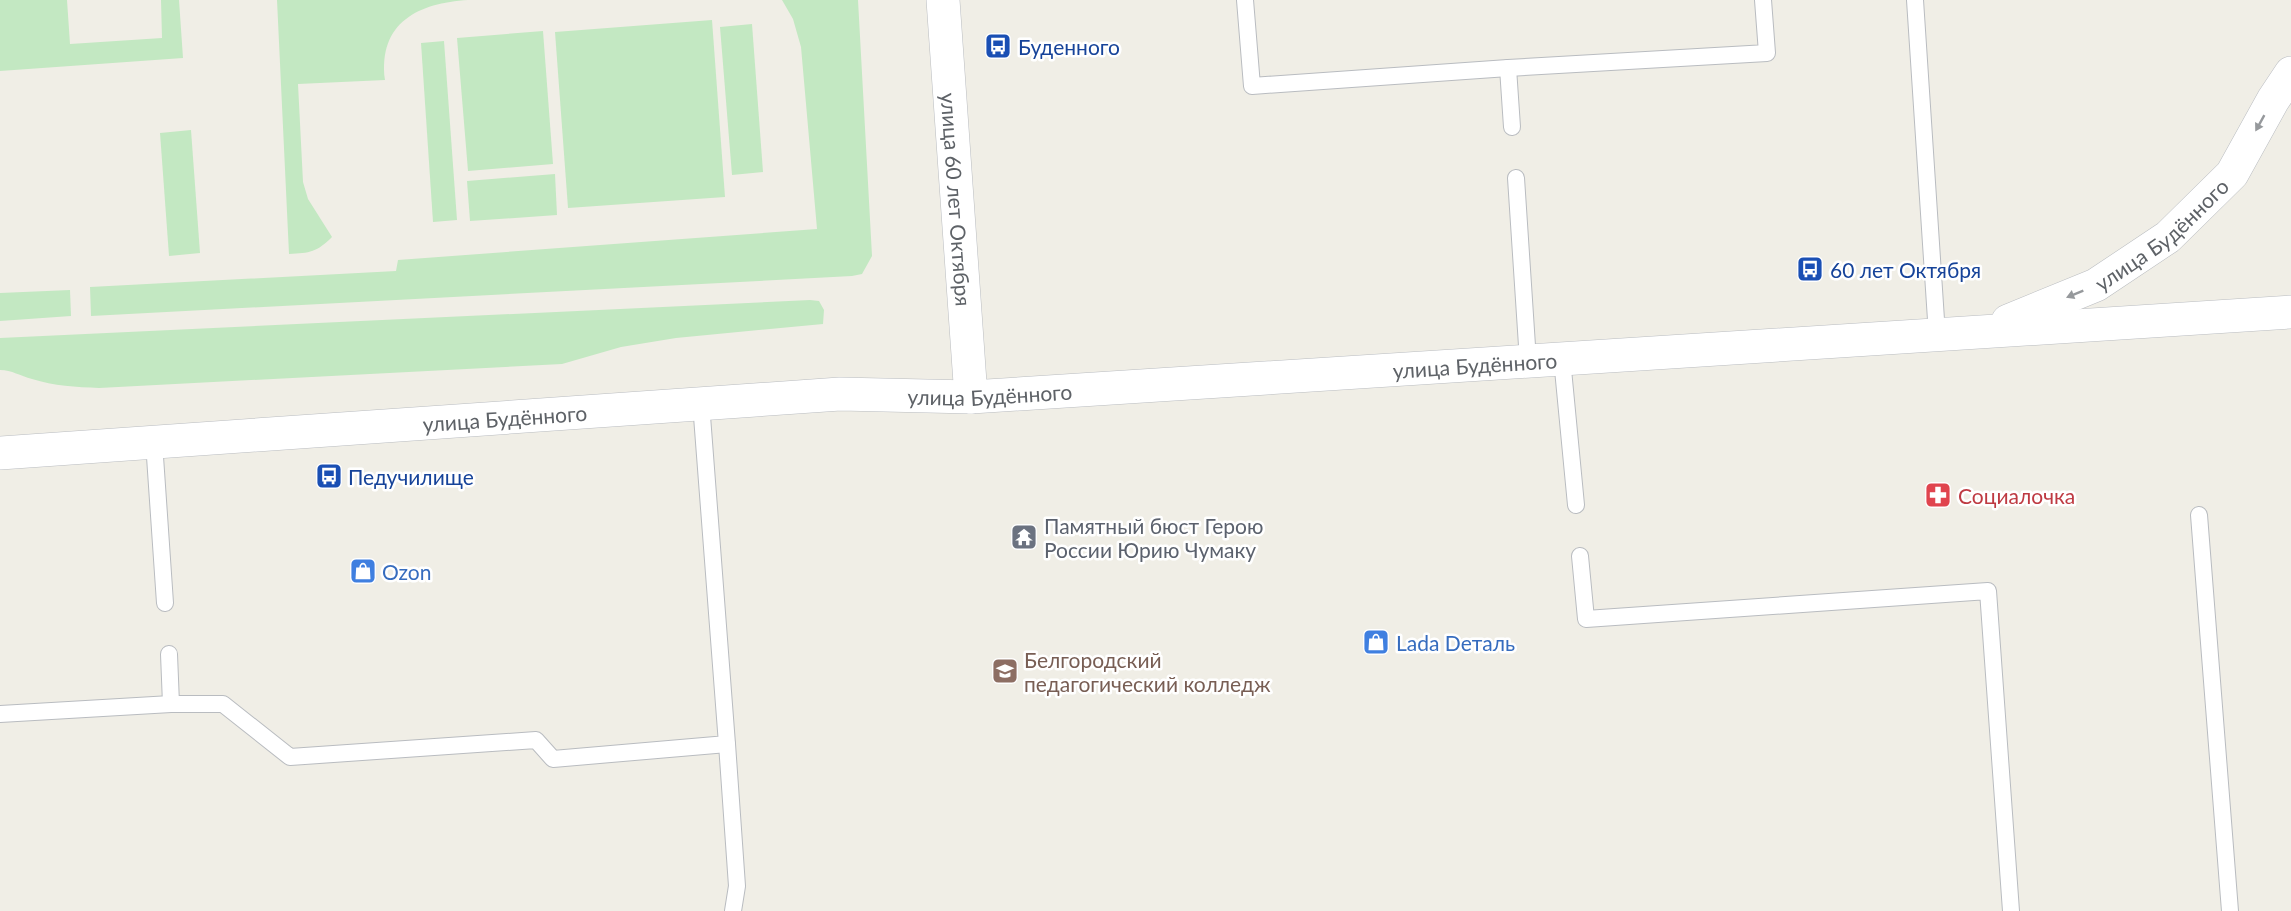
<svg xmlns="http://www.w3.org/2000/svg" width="2291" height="911" font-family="Lato,sans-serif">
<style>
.green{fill:#c3e8c2}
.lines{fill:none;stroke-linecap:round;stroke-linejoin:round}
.service-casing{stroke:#b9bcc0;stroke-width:18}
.tertiary-casing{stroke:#b9bcc0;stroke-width:34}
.service{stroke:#fff;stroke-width:16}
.tertiary{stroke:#fff;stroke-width:33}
.oneway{fill:#96999c}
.labels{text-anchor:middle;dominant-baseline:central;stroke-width:5;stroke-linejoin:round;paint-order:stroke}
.transit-label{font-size:21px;fill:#164399;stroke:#fff;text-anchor:start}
.street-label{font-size:21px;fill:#5e6267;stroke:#fff}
.health-label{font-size:21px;fill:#be3a42;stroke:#fff;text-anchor:start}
.worship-label{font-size:21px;fill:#5b616d;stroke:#fff;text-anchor:start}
.shop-label{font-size:21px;fill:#366cbe;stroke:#fff;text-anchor:start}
.education-label{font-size:21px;fill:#785e54;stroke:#fff;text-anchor:start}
</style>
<rect width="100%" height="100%" fill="#f0eee6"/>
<g class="green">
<polygon points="0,0 67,0 70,44 162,38 161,0 179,0 183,58 0,71"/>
<path d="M 277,0 L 468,0 C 419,3 378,22 385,80 L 298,84 L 303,182 L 308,199 L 332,237 C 317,252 310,253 289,254 Z"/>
<polygon points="782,0 858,0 872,256 862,274 852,276 91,316 90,287 396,271 398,260 817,229 801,47 793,19"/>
<polygon points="712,20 725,197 568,208 555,32"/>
<polygon points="752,24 763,172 732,175 720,27"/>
<polygon points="543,31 553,164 468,171 457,38"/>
<polygon points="444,41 457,220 433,222 421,43"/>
<polygon points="191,130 200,253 169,256 160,133"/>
<polygon points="555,174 557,215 470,221 467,181"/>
<polygon points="70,290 71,316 0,321 0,293"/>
<path d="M 810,300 L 819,301 L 824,310 L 823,324 L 676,338 L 621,347 L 562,364 L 99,388 C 76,387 54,386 32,379 C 20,376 12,370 0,370 L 0,338 Z"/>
</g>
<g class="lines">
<defs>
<g id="service">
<polyline points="1245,0 1252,86 1508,68 1767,53 1763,0"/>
<polyline points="1915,0 1937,335"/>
<polyline points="1508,68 1512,127"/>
<polyline points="1516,178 1528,361"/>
<polyline points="1562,359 1576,505"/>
<polyline points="154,442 165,603"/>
<polyline points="2199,515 2230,911"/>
<polyline points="1580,556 1586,619 1988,591 2011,911"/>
<polyline points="169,654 171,704"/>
<polyline points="0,714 171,704 223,704 290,757 536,740 553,759 727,744 701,403"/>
<polyline points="727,744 737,886 733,911"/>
</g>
<g id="tertiary">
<path id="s1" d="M 943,0 L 971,397"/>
<path id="s2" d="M 2008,321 L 2096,285 L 2168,237 L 2232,174 L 2273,100 L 2291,73"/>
<path id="s3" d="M 0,453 L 840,394 L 971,397 L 2291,312"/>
</g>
</defs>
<use href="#service" class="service-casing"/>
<use href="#tertiary" class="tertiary-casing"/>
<use href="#service" class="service"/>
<use href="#tertiary" class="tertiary"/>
</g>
<defs><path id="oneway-solid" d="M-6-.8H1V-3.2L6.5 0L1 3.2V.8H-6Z" transform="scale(1.5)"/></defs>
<g class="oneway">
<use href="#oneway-solid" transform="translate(2260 123) rotate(119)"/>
<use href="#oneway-solid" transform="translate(2075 294) rotate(158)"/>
</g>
<defs>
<symbol id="bus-square" viewBox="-11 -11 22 22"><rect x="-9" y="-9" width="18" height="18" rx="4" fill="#1a4fb4" stroke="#fff"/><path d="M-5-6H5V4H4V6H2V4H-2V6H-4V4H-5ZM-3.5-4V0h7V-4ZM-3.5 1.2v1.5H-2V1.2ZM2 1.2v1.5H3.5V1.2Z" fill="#fff"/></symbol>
<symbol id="pharmacy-square" viewBox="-11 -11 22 22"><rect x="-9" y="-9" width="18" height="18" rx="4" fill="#e0444e" stroke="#fff"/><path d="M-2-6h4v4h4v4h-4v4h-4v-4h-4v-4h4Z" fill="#fff"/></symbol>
<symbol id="temple-square" viewBox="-11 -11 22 22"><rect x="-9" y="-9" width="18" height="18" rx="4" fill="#6b7280" stroke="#fff"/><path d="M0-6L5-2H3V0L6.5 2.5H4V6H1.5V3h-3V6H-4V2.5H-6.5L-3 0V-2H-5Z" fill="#fff"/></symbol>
<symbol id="shop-square" viewBox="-11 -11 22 22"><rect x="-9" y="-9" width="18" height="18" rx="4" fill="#3f7fe0" stroke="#fff"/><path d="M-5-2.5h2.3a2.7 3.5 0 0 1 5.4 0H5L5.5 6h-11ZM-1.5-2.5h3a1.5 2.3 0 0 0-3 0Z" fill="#fff"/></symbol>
<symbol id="university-square" viewBox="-11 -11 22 22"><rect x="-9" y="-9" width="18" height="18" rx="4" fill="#8d6e63" stroke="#fff"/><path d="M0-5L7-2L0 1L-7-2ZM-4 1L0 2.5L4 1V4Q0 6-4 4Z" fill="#fff"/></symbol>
</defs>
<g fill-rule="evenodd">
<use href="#bus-square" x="983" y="31" width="30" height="30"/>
<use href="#bus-square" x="1795" y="254" width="30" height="30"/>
<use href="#bus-square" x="314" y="461" width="30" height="30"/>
<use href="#pharmacy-square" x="1923" y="480" width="30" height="30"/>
<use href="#temple-square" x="1009" y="522" width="30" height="30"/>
<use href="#shop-square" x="348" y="556" width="30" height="30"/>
<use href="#shop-square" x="1361" y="627" width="30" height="30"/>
<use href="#university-square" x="990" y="656" width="30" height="30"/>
</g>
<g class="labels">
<g class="transit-label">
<text x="1018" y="46">Буденного</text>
<text x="1830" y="269">60 лет Октября</text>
<text x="348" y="476">Педучилище</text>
</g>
<g class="street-label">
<text stroke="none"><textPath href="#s1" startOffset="200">улица 60 лет Октября</textPath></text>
<text stroke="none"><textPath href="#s2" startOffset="178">улица Будённого</textPath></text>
<text stroke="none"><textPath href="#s3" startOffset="1478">улица Будённого</textPath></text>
<text stroke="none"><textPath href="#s3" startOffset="992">улица Будённого</textPath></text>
<text stroke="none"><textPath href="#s3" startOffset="506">улица Будённого</textPath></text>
</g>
<g class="health-label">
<text x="1958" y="495">Социалочка</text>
</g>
<g class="worship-label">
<text x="1044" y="525">Памятный бюст Герою<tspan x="1044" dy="24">России Юрию Чумаку</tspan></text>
</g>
<g class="shop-label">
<text x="382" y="571">Ozon</text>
<text x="1396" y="642">Lada Dеталь</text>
</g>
<g class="education-label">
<text x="1024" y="659">Белгородский<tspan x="1024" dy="24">педагогический колледж</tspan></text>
</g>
</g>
</svg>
